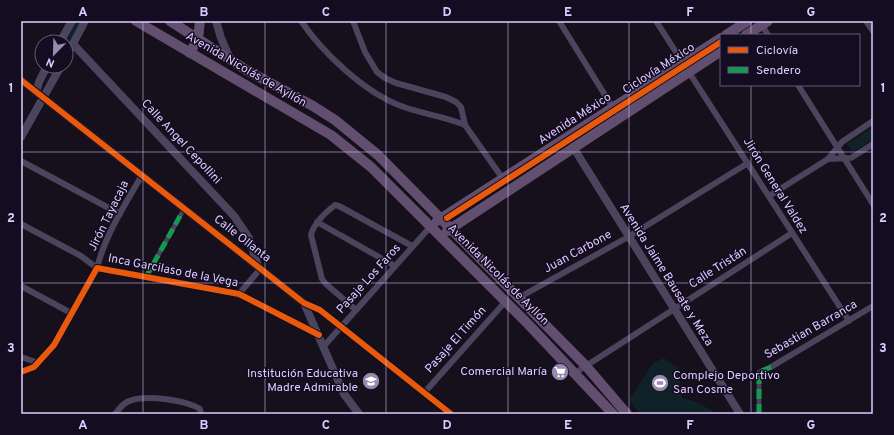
<svg xmlns="http://www.w3.org/2000/svg" width="894" height="435" font-family="Overpass,sans-serif">
<style>
.green{fill:#102128}
.lines{fill:none;stroke-linecap:round;stroke-linejoin:round}
.pedestrian{stroke:#4b445d;stroke-width:4.5}
.minor{stroke:#4b445d;stroke-width:6}
.tertiary{stroke:#4b445d;stroke-width:8}
.primary{stroke:#624e6e;stroke-width:10}
.quiet{stroke:#139951;stroke-width:5;stroke-dasharray:10 5;stroke-linecap:butt}
.cycleway-casing{stroke:#140c20;stroke-width:8}
.cycleway{stroke:#e8590c;stroke-width:6}
.grid{fill:none;stroke:#ddcbff;stroke-width:1;stroke-opacity:0.55}
.labels{text-anchor:middle;dominant-baseline:central;stroke-width:3;stroke-linejoin:round;paint-order:stroke}
.street-label{font-size:12px;fill:#ddcbff;stroke:#140c20}
.poi-label{font-size:12px;fill:#ddcbff;stroke:#140c20;text-anchor:end}
.neatline{fill:none;stroke:#ddcbff;stroke-width:1.5}
.grid-label{font-size:13px;text-anchor:middle;font-weight:bold;fill:#ddcbff}
</style>
<rect width="100%" height="100%" fill="#15101c"/>
<g class="green">
<polygon points="76,21 83,21 66,52 66,42 64,42"/>
<polygon points="873,127 873,139 853,152 847,144"/>
<polygon points="664,358 678,368 682,398 694,401 719,414 640,414 629,400 653,363"/>
</g>
<g class="lines">
<g class="pedestrian">
<polyline points="146,277 184,209"/>
<polyline points="759,414 759,372 771,367"/>
</g>
<g class="minor">
<path d="M 301,21 C 323,53 364,92 401,106 C 422,114 444,116 465,125"/>
<polyline points="353,21 365,52 377,72 385,78 396,83 446,97 456,102 461,107 465,125 503,179"/>
<polyline points="559,21 613,108"/>
<polyline points="656,21 849,321"/>
<polyline points="866,21 873,31"/>
<polyline points="762,25 768,35"/>
<polyline points="798,85 873,204"/>
<polyline points="828,159 851,158 873,144"/>
<polyline points="21,161 120,214"/>
<polyline points="769,196 828,159 842,142 873,121"/>
<polyline points="317,222 395,266"/>
<path d="M 21,224 L 81,256 L 97,268 C 105,235 125,205 142,175"/>
<polyline points="21,286 71,313"/>
<polyline points="239,294 261,268"/>
<polyline points="520,297 628,237 748,163"/>
<polyline points="304,303 320,310 451,414"/>
<path d="M 356,310 L 326,284 L 322,279 L 311,235 C 314,223 326,212 335,205 L 339,206 L 412,246"/>
<polyline points="324,346 431,226"/>
<polyline points="21,357 39,363"/>
<polyline points="771,367 873,306"/>
<polyline points="21,372 34,367 54,345 97,268 239,294 318,334"/>
<polyline points="575,373 792,233"/>
<polyline points="424,393 505,302"/>
<path d="M 115,414 C 120,408 124,402 132,400 C 148,395 186,400 200,409 L 201,414"/>
</g>
<g class="tertiary">
<polyline points="216,21 221,38 231,61"/>
<polyline points="60,42 72,21"/>
<polyline points="73,44 234,216 249,238 258,266"/>
<polyline points="66,57 85,21"/>
<polyline points="21,80 304,303 344,394 359,414"/>
<polyline points="36,92 39,82 47,66"/>
<polyline points="21,137 61,66"/>
<polyline points="573,147 740,414"/>
</g>
<g class="primary">
<polyline points="136,21 331,135 371,167 528,324 613,414"/>
<polyline points="170,21 248,71 313,106 335,120 378,155 586,366 627,414"/>
<polyline points="726,35 748,21"/>
<polyline points="746,35 768,21"/>
<polyline points="190,53 198,38 200,21"/>
<polyline points="437,221 721,38"/>
<polyline points="447,231 721,51"/>
</g>
<g class="quiet">
<polyline points="146,277 184,209"/>
<polyline points="759,414 759,372 771,367"/>
</g>
<defs>
<g id="cycleway">
<polyline points="21,80 304,303 320,310 451,414"/>
<polyline points="447,218 721,42"/>
<polyline points="21,372 34,367 54,345 97,268 239,294 319,335"/>
</g>
</defs>
<use href="#cycleway" class="cycleway-casing"/>
<use href="#cycleway" class="cycleway"/>
</g>
<path class="grid" d="M 143,21 L 143,414M 265,21 L 265,414M 386,21 L 386,414M 508,21 L 508,414M 629,21 L 629,414M 751,21 L 751,35M 751,85 L 751,414M 21,152 L 873,152M 21,283 L 873,283"/>
<defs>
<symbol id="supermarket-disc" viewBox="-11 -11 22 22"><circle r="9.5" fill="#978ab0" stroke="#140c20"/><path d="M-6-5.5h2.5l.6 2H6L4.5 2H-2.5L-4.4-4H-6ZM-1.5 3.2a1.3 1.3 0 1 0 .1 0ZM3 3.2a1.3 1.3 0 1 0 .1 0Z" fill="#fff"/></symbol>
<symbol id="school-disc" viewBox="-11 -11 22 22"><circle r="9.5" fill="#978ab0" stroke="#140c20"/><path d="M0-5L7-2L0 1L-7-2ZM-4 1L0 2.5L4 1V4Q0 6-4 4Z" fill="#fff"/></symbol>
<symbol id="stadium-disc" viewBox="-11 -11 22 22"><circle r="9.5" fill="#978ab0" stroke="#140c20"/><path d="M0-5a6.5 5 0 1 0 0 10a6.5 5 0 1 0 0-10ZM-3.5-1.8h7v3.6h-7Z" fill="#fff"/></symbol>
</defs>
<g fill-rule="evenodd">
<use href="#supermarket-disc" x="550" y="362" width="20" height="20"/>
<use href="#school-disc" x="361" y="371" width="20" height="20"/>
<use href="#stadium-disc" x="650" y="373" width="20" height="20"/>
</g>
<g class="labels">
<g class="street-label">
<text transform="translate(659 69) rotate(-33)">Ciclovía México</text>
<text transform="translate(246 70) rotate(30)">Avenida Nicolás de Ayllón</text>
<text transform="translate(575 119) rotate(-33)">Avenida México</text>
<text transform="translate(181 142) rotate(47)">Calle Angel Cepollini</text>
<text transform="translate(775 186) rotate(58)">Jirón General Valdez</text>
<text transform="translate(109 216) rotate(-64)">Jirón Tayacaja</text>
<text transform="translate(242 239) rotate(38)">Calle Ollanta</text>
<text transform="translate(578 252) rotate(-29)">Juan Carbone</text>
<text transform="translate(718 268) rotate(-33)">Calle Tristán</text>
<text transform="translate(173 271) rotate(11)">Inca Garcilaso de la Vega</text>
<text transform="translate(498 275) rotate(45)">Avenida Nicolás de Ayllón</text>
<text transform="translate(666 275) rotate(58)">Avenida Jaime Bausate y Meza</text>
<text transform="translate(369 279) rotate(-48)">Pasaje Los Faros</text>
<text transform="translate(811 330) rotate(-30)">Sebastian Barranca</text>
<text transform="translate(456 340) rotate(-48)">Pasaje El Timón</text>
</g>
<g class="poi-label">
<text x="547" y="372">Comercial María</text>
<text x="358" y="374">Institución Educativa<tspan x="358" dy="14">Madre Admirable</tspan></text>
<text x="673" y="376" text-anchor="start">Complejo Deportivo<tspan x="673" dy="14">San Cosme</tspan></text>
</g>
</g>
<rect width="894" height="435" fill="none" stroke="#140c20" stroke-width="44"/>
<rect x="720" y="34" width="140" height="52" fill="#140c20" stroke="#645879"/>
<rect x="728" y="47" width="20" height="6" fill="#e8590c" stroke="#645879"/>
<text x="756" y="54" font-size="12" fill="#ddcbff">Ciclovía</text>
<rect x="728" y="67" width="20" height="6" fill="#139951" stroke="#645879"/>
<text x="756" y="74" font-size="12" fill="#ddcbff">Sendero</text>
<g transform="translate(54 54) rotate(203)"><circle r="19" fill="#140c20" stroke="#645879"/>
<path d="M0-3L7 15L0 10L-7 15Z" fill="#978ab0"/>
<text y="-6" font-size="11" font-weight="bold" text-anchor="middle" fill="#ddcbff">N</text>
</g>
<rect x="22" y="22" width="850" height="391" class="neatline"/>
<g class="grid-label">
<text x="83" y="16">A</text>
<text x="204" y="16">B</text>
<text x="326" y="16">C</text>
<text x="447" y="16">D</text>
<text x="568" y="16">E</text>
<text x="690" y="16">F</text>
<text x="811" y="16">G</text>
<text x="11" y="92">1</text>
<text x="883" y="92">1</text>
<text x="11" y="222">2</text>
<text x="883" y="222">2</text>
<text x="11" y="352">3</text>
<text x="883" y="352">3</text>
<text x="83" y="429">A</text>
<text x="204" y="429">B</text>
<text x="326" y="429">C</text>
<text x="447" y="429">D</text>
<text x="568" y="429">E</text>
<text x="690" y="429">F</text>
<text x="811" y="429">G</text>
</g>
</svg>
